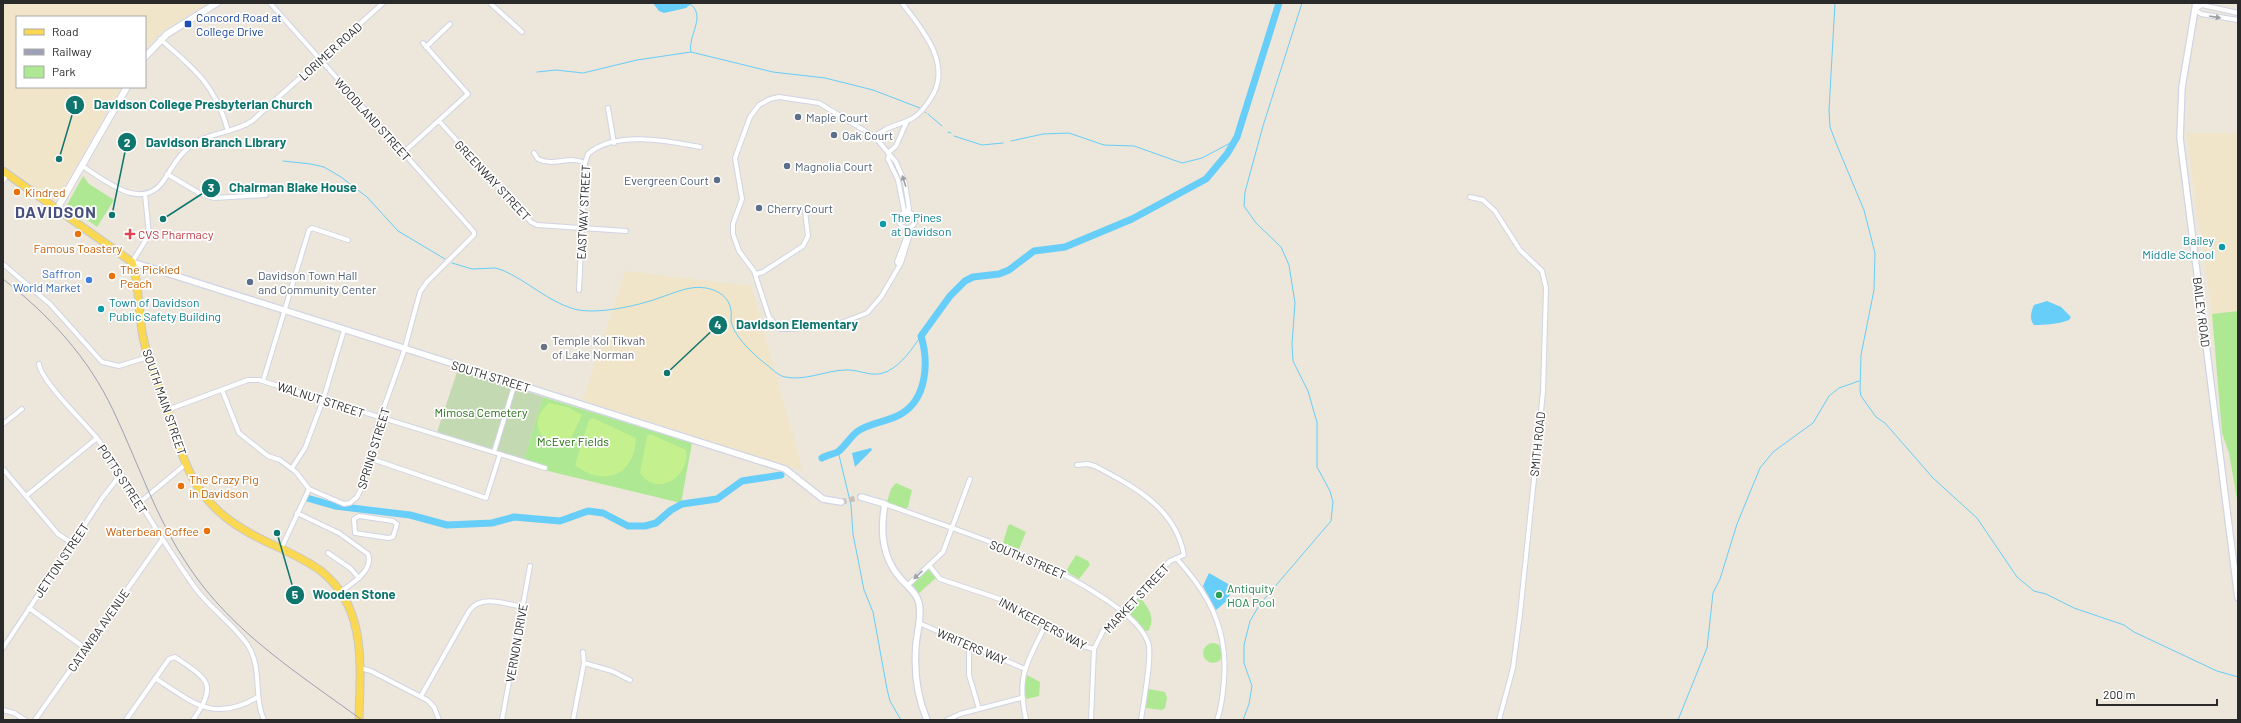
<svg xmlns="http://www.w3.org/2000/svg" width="2241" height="723" font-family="Barlow,sans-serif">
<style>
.education{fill:#f0e4c9}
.green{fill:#aee893}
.cemetery{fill:#c3d9b1}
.pitch{fill:#c4f08e}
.water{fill:#66cef8}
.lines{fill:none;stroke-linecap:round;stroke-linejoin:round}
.stream{stroke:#66cef8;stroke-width:1}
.river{stroke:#66cef8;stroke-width:7}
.tertiary-tunnel{stroke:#c6c0b8;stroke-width:5.5;stroke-dasharray:5.5 3;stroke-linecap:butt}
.minor-casing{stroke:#d0d4e4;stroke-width:6}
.tertiary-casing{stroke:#d0d4e4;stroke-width:8}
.secondary-casing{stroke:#d0d4e4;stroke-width:8}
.primary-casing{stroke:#c8c8c8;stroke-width:9}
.minor{stroke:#fff;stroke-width:4}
.tertiary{stroke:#fff;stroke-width:5.5}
.secondary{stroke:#fff;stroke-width:6}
.primary{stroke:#fbd852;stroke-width:7}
.rail{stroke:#9da0b6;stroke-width:1}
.oneway{fill:#9f9f9f}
.transit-dot{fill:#1a4fb4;stroke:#fff;stroke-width:1.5}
.service-dot{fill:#5c6f8a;stroke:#fff;stroke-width:1.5}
.food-dot{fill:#e8710a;stroke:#fff;stroke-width:1.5}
.culture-dot{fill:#0f9aa8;stroke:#fff;stroke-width:1.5}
.health-dot{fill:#e0444e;stroke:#fff;stroke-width:1.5}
.shop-dot{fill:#3f7fe0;stroke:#fff;stroke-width:1.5}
.worship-dot{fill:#6b7280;stroke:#fff;stroke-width:1.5}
.leisure-dot{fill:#2e9e5b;stroke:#fff;stroke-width:1.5}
.labels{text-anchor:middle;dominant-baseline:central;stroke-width:3.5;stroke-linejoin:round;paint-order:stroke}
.transit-label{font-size:12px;fill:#164399;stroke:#fff;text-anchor:start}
.street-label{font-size:12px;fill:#2a2a2a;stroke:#fff}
.service-label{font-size:12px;fill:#4e5e75;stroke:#fff;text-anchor:start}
.food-label{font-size:12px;fill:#c56008;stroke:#fff;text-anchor:start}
.culture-label{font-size:12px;fill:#0d838f;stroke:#fff;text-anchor:start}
.health-label{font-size:12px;fill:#be3a42;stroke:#fff;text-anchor:start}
.shop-label{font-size:12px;fill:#366cbe;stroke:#fff;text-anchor:end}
.worship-label{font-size:12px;fill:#5b616d;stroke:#fff;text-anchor:start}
.park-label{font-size:12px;fill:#256d14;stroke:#fff}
.leisure-label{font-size:12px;fill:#27864d;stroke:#fff;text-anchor:start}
.district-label{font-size:16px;font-weight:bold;letter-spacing:1px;fill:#47507e;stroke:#fff}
.leader{fill:none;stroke:#0f766e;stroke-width:1.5}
.callout-dot{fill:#0f766e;stroke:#fff;stroke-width:1.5}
.mark-label{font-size:12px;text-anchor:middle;font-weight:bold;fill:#fff}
.callout-label{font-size:13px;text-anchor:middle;font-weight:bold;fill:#0f766e;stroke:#fff;stroke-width:3.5;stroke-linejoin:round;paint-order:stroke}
</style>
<rect width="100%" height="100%" fill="#ede6db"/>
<g class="education">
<polygon points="3,3 208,3 164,30 145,49 145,17 17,17 17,87 122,87 55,202 3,164"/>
<polygon points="2187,133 2238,133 2238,311 2212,314 2200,227 2197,218"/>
<polygon points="625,271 751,286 803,471 583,400"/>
</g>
<g class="green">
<polygon points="83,176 89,184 114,200 97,227 67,205"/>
<polygon points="2238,311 2238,505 2229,453 2222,433 2212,314"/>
<polygon points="543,397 692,443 681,503 548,471 548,466 524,459"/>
<polygon points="896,483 912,490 908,507 905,509 887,502 891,489"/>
<polygon points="1010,524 1026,532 1019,549 1003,543 1008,526"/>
<polygon points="1076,555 1088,561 1090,565 1079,579 1066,571"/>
<polygon points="929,569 936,578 918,594 909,584 926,570"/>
<path d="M 1137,598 L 1140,598 C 1149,607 1156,620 1148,631 L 1145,631 L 1126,610 Z"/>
<circle cx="1213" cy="653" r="10"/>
<polygon points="1027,675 1040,682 1039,696 1026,699 1024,688"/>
<polygon points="1149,689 1165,692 1167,698 1165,708 1162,710 1145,708 1147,691"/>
</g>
<polygon class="cemetery" points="458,369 543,397 524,459 437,432"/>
<g class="pitch">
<path d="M 549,403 L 570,408 L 582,415 L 568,445 C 541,447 526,422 549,403 Z"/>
<path d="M 593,418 L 636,438 C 635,475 604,488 575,465 L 589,420 Z"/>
<path d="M 650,434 L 686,450 C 690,477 657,498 640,473 L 647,436 Z"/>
</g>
<g class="water">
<polygon points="653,3 691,3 691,4 686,8 664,13 659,11"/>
<path d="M 2047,301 L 2061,307 L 2071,317 L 2069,320 C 2060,324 2044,325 2034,325 C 2029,319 2031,312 2034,305 Z"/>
<polygon points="871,448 872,450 855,467 852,453"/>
<path d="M 1209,573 L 1230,585 C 1233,597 1225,603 1216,610 L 1203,586 Z"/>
</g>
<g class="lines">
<g class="stream">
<path d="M 689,3 C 708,16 687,35 691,52"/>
<polyline points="1835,3 1829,110 1830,127 1836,143 1864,210 1875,253 1874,290 1861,355 1860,391 1861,396 1876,417 1885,423 1933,478 1977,518 2017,577 2034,591 2046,594 2074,608 2124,625 2134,632 2217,671 2238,677"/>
<polyline points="537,72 556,70 583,73 637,60 691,52 773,72 825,78 873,90 920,108"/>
<polyline points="925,112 926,113"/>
<polyline points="928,114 942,126"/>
<polyline points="948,132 951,133"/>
<polyline points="954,136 982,145 1003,143"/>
<polyline points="1011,141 1043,134 1069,133 1104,145 1134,146 1182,163 1202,158 1234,141"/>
<polyline points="283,161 311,164 324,167 341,177 367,197 398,231 445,259"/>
<path d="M 452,263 L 472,269 L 495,268 L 502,270 C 528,281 547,301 574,309 C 596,315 637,306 659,298 C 674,293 690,285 706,288 C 718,290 729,297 731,310 C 732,314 730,320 732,325 C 737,339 755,356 767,365 C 772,369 779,376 785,377 C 805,381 825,371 844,370 C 861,369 872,379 888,371 C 902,364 912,349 921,336"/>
<polyline points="838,451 851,505 853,534 864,590 873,612 887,689 890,701 901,720"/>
<polyline points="1243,720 1249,704 1252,686 1244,663 1244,645 1250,621 1260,604 1331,521 1333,502 1330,491 1317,467 1317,422 1314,412 1308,391 1293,361 1292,344 1295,303 1289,265 1281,247 1256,223 1244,206 1245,192 1263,126 1302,3"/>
<polyline points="1678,720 1707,648 1713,593 1720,579 1737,524 1760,468 1773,452 1813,423 1829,396 1839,388 1859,381"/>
</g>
<g class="river">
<path d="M 822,458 C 827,455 835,454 839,451 C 846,445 851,436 858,431 C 871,422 888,422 901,414 C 927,399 929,362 921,336 L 950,296 L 965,281 L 973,277 L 999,274 L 1009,270 L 1034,251 L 1065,247 L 1132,219 L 1206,179 L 1227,154 L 1237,137 L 1279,3"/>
<polyline points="307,498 335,506 410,515 447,525 492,523 514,517 560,521 588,511 603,513 628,526 645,526 656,523 671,510 682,504 717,499 742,481 781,475"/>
</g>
<polyline class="tertiary-tunnel" points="841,502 861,497"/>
<defs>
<g id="minor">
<polyline points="490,3 522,32"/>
<polyline points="2238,13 2202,5 2195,9 2201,14 2238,20"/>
<path d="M 160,39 C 195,69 216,86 228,131"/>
<polyline points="426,47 450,24"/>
<polyline points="608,108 614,143"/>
<polyline points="439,121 531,222 537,225 626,231"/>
<path d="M 875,137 C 885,126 901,125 913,118 C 921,113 926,106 931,98 C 953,64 922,29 902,3"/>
<polyline points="404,152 468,94 423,43"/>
<path d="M 534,153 L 538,159 C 553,167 570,155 585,163"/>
<polyline points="888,153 896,146 907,121"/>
<polyline points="889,155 888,159 898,180 904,210 907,211"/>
<path d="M 82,166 C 105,180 142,213 164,180 C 173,166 179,154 193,144 C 211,132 234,133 252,121 L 383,3"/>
<polyline points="167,174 199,193 214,198 266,195"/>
<polyline points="3,181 8,174"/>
<polyline points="1470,197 1483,200 1495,211 1520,250 1542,271 1546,288 1543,392 1520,614 1513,668 1499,720"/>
<circle cx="907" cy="220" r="8"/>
<polyline points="907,213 909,209 905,183 896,162 875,137 819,103 779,97 770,99 759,105 750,117 735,158 742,199 733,224 733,234 739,251 754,271 769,317 780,329 793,329 841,323 867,313 881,297 901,263 909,237 908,228"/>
<polyline points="132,262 149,235 145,194"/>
<polyline points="3,264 50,304 102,362 119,366 148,357"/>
<polyline points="899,265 897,262 908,233"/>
<polyline points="756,274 763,272 803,246 808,236 805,211"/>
<path d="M 579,290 L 585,163 L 588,154 C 614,130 669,141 700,147"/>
<path d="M 39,364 C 41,381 83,421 96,437 C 132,485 160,540 196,589 C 211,609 233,624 247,644 C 263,667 253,696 264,720"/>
<polyline points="263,381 309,230 312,228 348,240"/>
<polyline points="222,390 239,433 268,456 280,460 296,472 309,489 344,504 350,503 357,497 361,489 378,424 404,351 420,292 427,282 474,235 474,232 270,3"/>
<polyline points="167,410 248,380 259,380 545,468"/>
<polyline points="3,424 22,409"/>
<polyline points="494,452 515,383"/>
<polyline points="369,458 486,498 500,454"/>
<path d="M 1077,465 L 1087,464 L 1095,466 C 1134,487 1175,507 1184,555 L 1170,561 L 1103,631 L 1094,649 L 1091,720"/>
<polyline points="292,468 305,448 323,400 344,330"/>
<polyline points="3,469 58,534 72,543"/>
<polyline points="26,496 97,438"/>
<polyline points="139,503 186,464"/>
<path d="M 885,504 C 961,532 1037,553 1105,599 C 1121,610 1140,623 1148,642 C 1153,655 1143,704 1141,720"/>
<path d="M 297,513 L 339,533 L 368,554 C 374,570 352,584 340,592"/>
<polygon points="359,516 393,521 397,524 393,537 388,538 355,533 354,519"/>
<polyline points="281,549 309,489"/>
<polyline points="328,553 350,568 359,578"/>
<path d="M 1176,558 C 1210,595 1228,630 1224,680 C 1223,694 1222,707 1217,720"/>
<polyline points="929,565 940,579 1003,600 1083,646 1094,649"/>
<polyline points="907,586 943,552 970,479"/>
<polyline points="29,608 85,648"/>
<polyline points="919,623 1025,669"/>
<polyline points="969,644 969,675 979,709"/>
<polyline points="3,648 103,497 121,474"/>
<polyline points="584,663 612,671 630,680"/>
<polyline points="360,668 371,671 427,700 434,707 439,720"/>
<path d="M 155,678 C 193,703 214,723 258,697"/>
<path d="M 421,696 L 469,611 C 481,594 505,604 523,607"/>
<polyline points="3,710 14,713 25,720"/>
<polyline points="35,720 162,540"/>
<path d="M 126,720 L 169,659 L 175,657 C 207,679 219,683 193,720"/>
<polyline points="502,720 530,566"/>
<polyline points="573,720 584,663 583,652"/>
<polyline points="947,720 960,714 1021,698"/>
<path d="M 1026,720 C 1016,674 1027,664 1046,624"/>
</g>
<g id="tertiary">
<polyline points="2196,3 2182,87 2180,138 2238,598"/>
<polyline points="132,262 785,469 823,499 841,502"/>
<path d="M 861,497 L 885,504 C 880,530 882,558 901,579 C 907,586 917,593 919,603 C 922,617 917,632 916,645 C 914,671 917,697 927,720"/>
</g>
<g id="secondary">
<polyline points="145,57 167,34 217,3"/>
<polyline points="57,209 127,87"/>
</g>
<path id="primary" d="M 3,171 L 132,262 C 140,287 138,312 143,337 C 148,362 159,387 168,411 C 177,437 183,464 198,487 C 215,513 238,528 265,541 C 284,550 305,559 321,571 C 368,608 360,668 359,720"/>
</defs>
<use href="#minor" class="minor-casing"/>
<use href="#tertiary" class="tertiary-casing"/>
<use href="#secondary" class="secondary-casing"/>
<use href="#primary" class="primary-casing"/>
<use href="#minor" class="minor"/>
<use href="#tertiary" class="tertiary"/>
<use href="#secondary" class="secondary"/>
<use href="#primary" class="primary"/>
<path class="rail" d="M 3,279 C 49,315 88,357 113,410 C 138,462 156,519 189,567 C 233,633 299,674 362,720"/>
</g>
<defs><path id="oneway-solid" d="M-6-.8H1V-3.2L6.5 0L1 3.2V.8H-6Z"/></defs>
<g class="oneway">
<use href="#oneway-solid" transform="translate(2215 17) rotate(9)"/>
<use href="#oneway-solid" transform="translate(904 181) rotate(-108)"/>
<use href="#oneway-solid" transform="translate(918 575) rotate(137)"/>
</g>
<rect class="transit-dot" x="184" y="20" width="8" height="8" rx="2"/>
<g class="service-dot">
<circle cx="798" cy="117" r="4"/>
<circle cx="834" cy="135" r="4"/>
<circle cx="787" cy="166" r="4"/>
<circle cx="717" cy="180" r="4"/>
<circle cx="759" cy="208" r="4"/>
<circle cx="250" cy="282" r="4"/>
</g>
<g class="food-dot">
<circle cx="17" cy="192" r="4"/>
<circle cx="78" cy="234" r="4"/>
<circle cx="112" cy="276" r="4"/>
<circle cx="181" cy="486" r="4"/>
<circle cx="207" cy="531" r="4"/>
</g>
<g class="culture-dot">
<circle cx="883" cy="224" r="4"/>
<circle cx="2222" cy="247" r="4"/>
<circle cx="101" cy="309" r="4"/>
</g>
<path class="health-dot" d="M128 228h4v4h4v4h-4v4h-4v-4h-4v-4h4z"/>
<circle class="shop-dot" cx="89" cy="280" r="4"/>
<circle class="worship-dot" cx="544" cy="347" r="4"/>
<circle class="leisure-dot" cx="1219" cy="595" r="4"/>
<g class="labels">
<g class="transit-label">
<text x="196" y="17">Concord Road at<tspan x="196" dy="14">College Drive</tspan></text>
</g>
<g class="street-label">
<text transform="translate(330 51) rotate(-42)">LORIMER ROAD</text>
<text transform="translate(373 119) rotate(48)">WOODLAND STREET</text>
<text transform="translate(493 180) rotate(47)">GREENWAY STREET</text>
<text transform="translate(583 212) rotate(-87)">EASTWAY STREET</text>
<text transform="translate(2202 312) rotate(83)">BAILEY ROAD</text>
<text transform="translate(491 376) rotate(17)">SOUTH STREET</text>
<text transform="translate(321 399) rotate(18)">WALNUT STREET</text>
<text transform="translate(165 402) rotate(71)">SOUTH MAIN STREET</text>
<text transform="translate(1537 444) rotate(-84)">SMITH ROAD</text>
<text transform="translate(373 448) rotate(-73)">SPRING STREET</text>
<text transform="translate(123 479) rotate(57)">POTTS STREET</text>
<text transform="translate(1028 559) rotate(23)">SOUTH STREET</text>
<text transform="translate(61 560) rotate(-56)">JETTON STREET</text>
<text transform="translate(1136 598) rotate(-47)">MARKET STREET</text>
<text transform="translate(1043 623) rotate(28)">INN KEEPERS WAY</text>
<text transform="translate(98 630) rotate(-55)">CATAWBA AVENUE</text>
<text transform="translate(516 643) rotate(-80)">VERNON DRIVE</text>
<text transform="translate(972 646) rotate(23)">WRITERS WAY</text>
</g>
<g class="service-label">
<text x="806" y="117">Maple Court</text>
<text x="842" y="135">Oak Court</text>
<text x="795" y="166">Magnolia Court</text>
<text x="709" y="180" text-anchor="end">Evergreen Court</text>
<text x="767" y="208">Cherry Court</text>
<text x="258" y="275">Davidson Town Hall<tspan x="258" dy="14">and Community Center</tspan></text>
</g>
<g class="food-label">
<text x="25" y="192">Kindred</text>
<text x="78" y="248" text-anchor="middle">Famous Toastery</text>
<text x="120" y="269">The Pickled<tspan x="120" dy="14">Peach</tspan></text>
<text x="189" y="479">The Crazy Pig<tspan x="189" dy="14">in Davidson</tspan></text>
<text x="199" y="531" text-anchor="end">Waterbean Coffee</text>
</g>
<g class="culture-label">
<text x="891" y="217">The Pines<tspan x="891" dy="14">at Davidson</tspan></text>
<text x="2214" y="240" text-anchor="end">Bailey<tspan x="2214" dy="14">Middle School</tspan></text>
<text x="109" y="302">Town of Davidson<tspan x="109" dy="14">Public Safety Building</tspan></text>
</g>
<g class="health-label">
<text x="138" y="234">CVS Pharmacy</text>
</g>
<g class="shop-label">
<text x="81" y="273">Saffron<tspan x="81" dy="14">World Market</tspan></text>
</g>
<g class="worship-label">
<text x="552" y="340">Temple Kol Tikvah<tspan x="552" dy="14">of Lake Norman</tspan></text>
</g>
<g class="park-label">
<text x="481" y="412">Mimosa Cemetery</text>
<text x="573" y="441">McEver Fields</text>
</g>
<g class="leisure-label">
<text x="1227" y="588">Antiquity<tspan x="1227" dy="14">HOA Pool</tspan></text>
</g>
<g class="district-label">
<text x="56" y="211">DAVIDSON</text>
</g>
</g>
<path class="leader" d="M59 159L75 105M112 215L127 142M163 219L211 188M667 373L718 325M277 533L295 595"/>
<g class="callout-dot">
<circle cx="59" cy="159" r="4"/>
<circle cx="112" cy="215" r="4"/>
<circle cx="163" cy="219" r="4"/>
<circle cx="667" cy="373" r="4"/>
<circle cx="277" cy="533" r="4"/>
<circle cx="75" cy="105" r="10"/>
<circle cx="127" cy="142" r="10"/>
<circle cx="211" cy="188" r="10"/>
<circle cx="718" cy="325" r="10"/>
<circle cx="295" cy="595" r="10"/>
</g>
<g class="mark-label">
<text x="75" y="109">1</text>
<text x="127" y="147">2</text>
<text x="211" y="192">3</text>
<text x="718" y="329">4</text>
<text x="295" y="599">5</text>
</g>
<g class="callout-label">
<text x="203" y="109">Davidson College Presbyterian Church</text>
<text x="216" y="147">Davidson Branch Library</text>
<text x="293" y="192">Chairman Blake House</text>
<text x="797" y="329">Davidson Elementary</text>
<text x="354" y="599">Wooden Stone</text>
</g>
<rect width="2241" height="723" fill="none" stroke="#2a2a2a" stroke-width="8"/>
<rect x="16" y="16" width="130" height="72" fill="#ffffff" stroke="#aaaaaa"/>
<rect x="24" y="29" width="20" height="6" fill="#fbd852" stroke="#aaaaaa"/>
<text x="52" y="36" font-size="12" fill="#2a2a2a">Road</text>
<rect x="24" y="49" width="20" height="6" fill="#9da0b6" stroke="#aaaaaa"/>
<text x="52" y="56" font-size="12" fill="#2a2a2a">Railway</text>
<rect x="24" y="66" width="20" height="12" fill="#aee893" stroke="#aaaaaa"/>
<text x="52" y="76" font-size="12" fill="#2a2a2a">Park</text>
<path d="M2097 699v6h120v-6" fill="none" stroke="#2a2a2a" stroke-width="2"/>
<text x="2103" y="699" font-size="12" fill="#2a2a2a" stroke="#ffffff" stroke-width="3" paint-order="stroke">200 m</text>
</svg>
